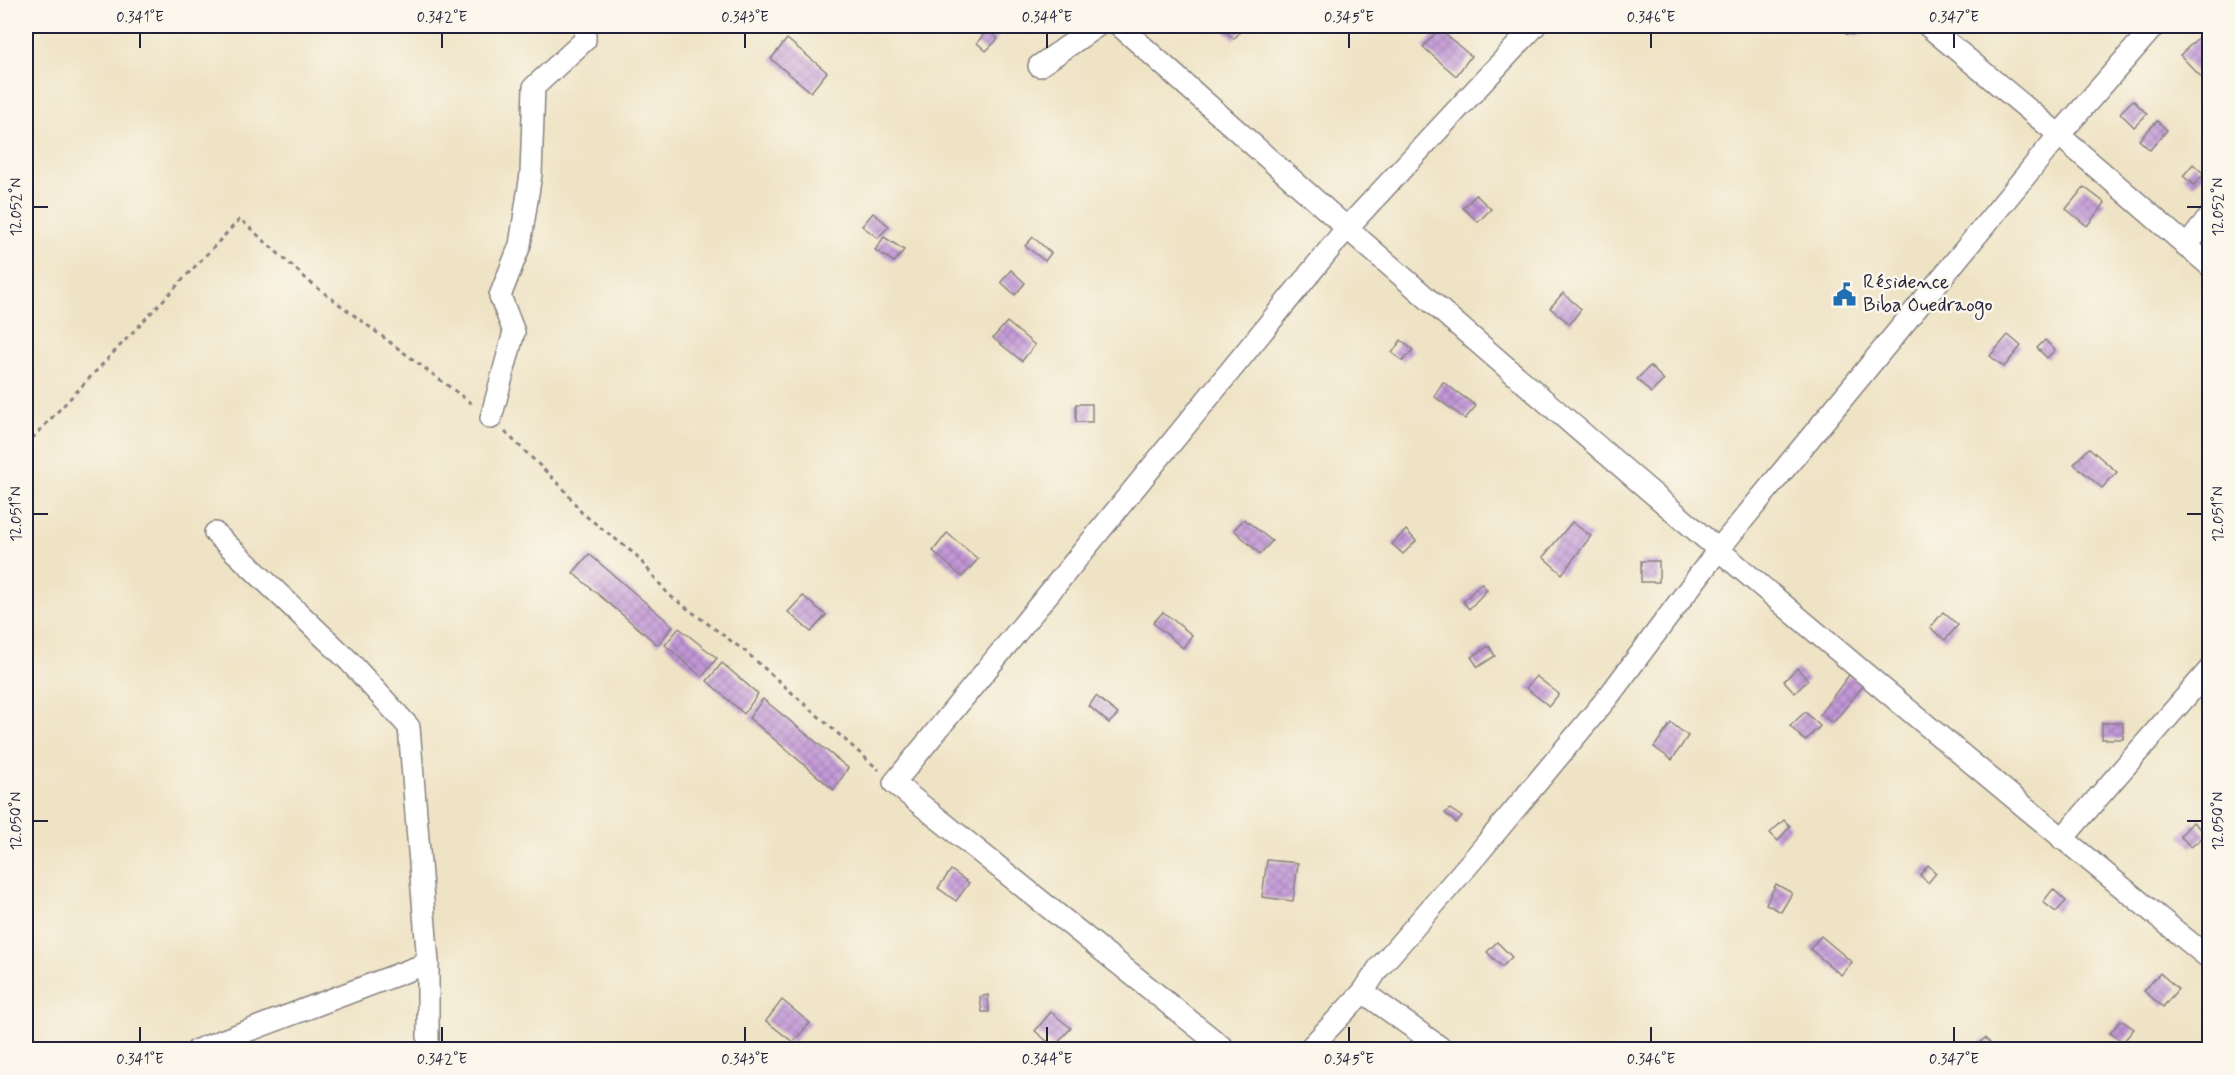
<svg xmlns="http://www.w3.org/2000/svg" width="2235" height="1075" font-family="Mynerve,sans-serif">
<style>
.building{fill:url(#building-cross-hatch)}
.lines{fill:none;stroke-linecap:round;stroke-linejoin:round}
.street-casing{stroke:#888280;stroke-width:24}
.path{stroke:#888280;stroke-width:3;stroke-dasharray:4.5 4.5;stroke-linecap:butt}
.street{stroke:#fff;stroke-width:21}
.ticks{fill:none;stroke:#22223b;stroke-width:2}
.labels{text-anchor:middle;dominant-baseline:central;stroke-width:5;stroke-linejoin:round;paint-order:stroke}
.poi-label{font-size:20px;fill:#22223b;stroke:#fbf7ec;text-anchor:start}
.neatline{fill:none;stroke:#22223b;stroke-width:2}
.ticks-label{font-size:15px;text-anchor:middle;fill:#22223b}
</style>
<defs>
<pattern id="building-cross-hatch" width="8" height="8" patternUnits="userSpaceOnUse" patternTransform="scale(1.5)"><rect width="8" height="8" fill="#c297d7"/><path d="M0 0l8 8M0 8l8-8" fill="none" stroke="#9d7bb0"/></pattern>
</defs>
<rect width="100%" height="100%" fill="#fbf7ec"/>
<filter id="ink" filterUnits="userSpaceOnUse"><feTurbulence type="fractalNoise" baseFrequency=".0167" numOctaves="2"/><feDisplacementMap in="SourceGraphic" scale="12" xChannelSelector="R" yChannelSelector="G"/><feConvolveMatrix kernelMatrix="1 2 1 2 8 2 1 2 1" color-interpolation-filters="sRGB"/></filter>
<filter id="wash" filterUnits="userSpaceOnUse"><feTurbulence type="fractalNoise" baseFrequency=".008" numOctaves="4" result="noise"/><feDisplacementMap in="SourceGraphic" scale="24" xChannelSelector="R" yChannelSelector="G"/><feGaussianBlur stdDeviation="1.35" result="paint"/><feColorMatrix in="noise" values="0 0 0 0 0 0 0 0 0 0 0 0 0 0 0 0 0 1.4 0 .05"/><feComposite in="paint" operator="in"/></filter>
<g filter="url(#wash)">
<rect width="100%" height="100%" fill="#efe3c5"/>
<g id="blocks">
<g class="building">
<polygon points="1219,26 1242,26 1244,27 1234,39"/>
<polygon points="1847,26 1860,27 1859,35 1846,34"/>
<polygon points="988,29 998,39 986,51 977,43"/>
<polygon points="1439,29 1471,56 1456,76 1423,47"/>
<polygon points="2201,35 2210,44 2210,79 2206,82 2180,55"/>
<polygon points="787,39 827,72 811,92 771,59"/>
<polygon points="2133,100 2147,114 2134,127 2120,113"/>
<polygon points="2157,121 2167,130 2150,150 2139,140"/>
<polygon points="2193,164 2204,174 2194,185 2183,176"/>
<polygon points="2084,187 2105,203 2087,226 2066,209"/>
<polygon points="1476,195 1491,209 1478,222 1463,208"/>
<polygon points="873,213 889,226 878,238 862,226"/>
<polygon points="884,237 904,250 894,262 875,250"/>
<polygon points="1033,237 1051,253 1045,261 1025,246"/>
<polygon points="1011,270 1025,283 1015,295 1001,282"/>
<polygon points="1563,293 1581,309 1570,324 1550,308"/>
<polygon points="1007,322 1035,345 1022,361 993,338"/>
<polygon points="2008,335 2021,346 2004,367 1990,356"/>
<polygon points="1401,340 1413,350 1403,361 1392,353"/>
<polygon points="2045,340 2055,350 2047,358 2037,348"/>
<polygon points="1650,366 1664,380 1651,393 1637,379"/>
<polygon points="1443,382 1476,406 1465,419 1434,396"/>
<rect x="1076" y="404" width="16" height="18"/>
<polygon points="2089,448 2117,472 2102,488 2074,464"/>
<polygon points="1244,519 1272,541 1260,554 1234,530"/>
<polygon points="1572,522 1591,536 1562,574 1543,557"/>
<polygon points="1406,530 1416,541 1403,554 1392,544"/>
<polygon points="947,533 978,559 962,577 933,551"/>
<polygon points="589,554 673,626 658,645 573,573"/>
<rect x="1641" y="561" width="18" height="21"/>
<polygon points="1481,583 1487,590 1469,609 1463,602"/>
<polygon points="803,596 826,615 811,632 788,612"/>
<polygon points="1163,612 1192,635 1183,648 1153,623"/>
<polygon points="1943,612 1958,625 1945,640 1930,628"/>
<polygon points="679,628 717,658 702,677 665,645"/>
<polygon points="1489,646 1495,656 1478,667 1471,657"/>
<polygon points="722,663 758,694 744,714 707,681"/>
<polygon points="1797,668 1808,680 1795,693 1784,681"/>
<polygon points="1849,675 1864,685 1833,723 1820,714"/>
<polygon points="1536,676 1559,694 1549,706 1526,688"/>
<polygon points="1096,696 1118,714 1109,723 1089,706"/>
<polygon points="763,699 848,768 834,790 749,718"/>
<polygon points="1805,712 1820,726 1805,741 1790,726"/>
<polygon points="1671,723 1688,736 1672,760 1654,747"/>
<rect x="2102" y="723" width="21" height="16"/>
<polygon points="1450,809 1462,817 1456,823 1445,813"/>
<polygon points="1784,820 1790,826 1778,841 1770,833"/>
<polygon points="2193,822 2206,835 2191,847 2180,836"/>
<polygon points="1267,860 1298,863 1293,901 1262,897"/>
<polygon points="1928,865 1936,873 1928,883 1920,875"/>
<polygon points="951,870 969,883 956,901 938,888"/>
<polygon points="1776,884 1792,893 1781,912 1766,904"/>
<polygon points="2053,889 2066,901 2056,912 2043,902"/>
<polygon points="1821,936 1852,962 1841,975 1810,949"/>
<polygon points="1497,942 1512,957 1502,967 1487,952"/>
<polygon points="2160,973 2178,989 2163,1007 2144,991"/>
<polygon points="988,995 989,1012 982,1012 980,997"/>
<polygon points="782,1000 810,1023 793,1042 766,1021"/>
<polygon points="1051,1012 1071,1028 1054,1047 1035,1031"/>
<polygon points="2121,1020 2134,1029 2123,1042 2110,1033"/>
<polygon points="1985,1038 1997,1050 1971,1050"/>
</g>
</g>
</g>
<g filter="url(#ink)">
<use href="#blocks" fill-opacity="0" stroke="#888280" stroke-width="1.5"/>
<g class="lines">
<defs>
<g id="street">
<path d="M 1120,26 C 1475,345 1839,657 2210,959"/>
<polyline points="1928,26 2059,135 2210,266"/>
<polyline points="1039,66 1097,26"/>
<polyline points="2186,247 2210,216"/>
<polyline points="491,418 514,332 500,296 520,245 531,174 534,87 585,40 585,26"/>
<polyline points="215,533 349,661 409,727 428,963 428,1050"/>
<polyline points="2062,839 2210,669"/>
<polyline points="1363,992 1444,1050"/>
<polyline points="197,1050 428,963"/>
<polyline points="1226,1050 894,783 1346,229 1535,26"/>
<polyline points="1308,1050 1363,992 1378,969 1476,856 1608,697 1718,550 2059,135 2154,26"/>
</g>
</defs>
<use href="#street" class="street-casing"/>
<g class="path">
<polyline points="505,432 563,488 582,513 636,555 669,595 746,652 879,770"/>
<polyline points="26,445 240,219 311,283 475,406"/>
</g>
<use href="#street" class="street"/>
</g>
</g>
<path class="ticks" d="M 140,33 L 140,48M 442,33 L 442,48M 745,33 L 745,48M 1047,33 L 1047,48M 1349,33 L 1349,48M 1651,33 L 1651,48M 1954,33 L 1954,48M 33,207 L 48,207M 2187,207 L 2202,207M 33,514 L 48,514M 2187,514 L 2202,514M 33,821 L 48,821M 2187,821 L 2202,821M 140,1027 L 140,1042M 442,1027 L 442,1042M 745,1027 L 745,1042M 1047,1027 L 1047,1042M 1349,1027 L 1349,1042M 1651,1027 L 1651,1042M 1954,1027 L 1954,1042"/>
<defs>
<symbol id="civic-bare" viewBox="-9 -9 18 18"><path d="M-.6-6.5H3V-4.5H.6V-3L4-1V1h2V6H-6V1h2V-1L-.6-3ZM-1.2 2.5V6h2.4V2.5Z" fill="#1f6fb2" stroke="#fbf7ec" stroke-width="2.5" paint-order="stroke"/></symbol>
</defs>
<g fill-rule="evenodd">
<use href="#civic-bare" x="1828" y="278" width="33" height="33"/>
</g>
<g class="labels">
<g class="poi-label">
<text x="1863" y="282">Résidence<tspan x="1863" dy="23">Biba Ouedraogo</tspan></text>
</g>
</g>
<rect width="2235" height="1075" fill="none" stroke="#fbf7ec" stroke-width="66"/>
<rect x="33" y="33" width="2169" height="1009" class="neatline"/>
<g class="ticks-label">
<text x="140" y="22">0.341°E</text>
<text x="442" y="22">0.342°E</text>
<text x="745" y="22">0.343°E</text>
<text x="1047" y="22">0.344°E</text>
<text x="1349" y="22">0.345°E</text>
<text x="1651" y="22">0.346°E</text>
<text x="1954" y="22">0.347°E</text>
<text transform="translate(16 207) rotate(-90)" y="5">12.052°N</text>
<text transform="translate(2218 207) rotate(-90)" y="5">12.052°N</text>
<text transform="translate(16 514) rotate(-90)" y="5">12.051°N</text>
<text transform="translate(2218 514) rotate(-90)" y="5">12.051°N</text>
<text transform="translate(16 821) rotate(-90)" y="5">12.050°N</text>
<text transform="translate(2218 821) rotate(-90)" y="5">12.050°N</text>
<text x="140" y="1064">0.341°E</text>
<text x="442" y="1064">0.342°E</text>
<text x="745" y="1064">0.343°E</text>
<text x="1047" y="1064">0.344°E</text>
<text x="1349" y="1064">0.345°E</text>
<text x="1651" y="1064">0.346°E</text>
<text x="1954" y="1064">0.347°E</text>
</g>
</svg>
